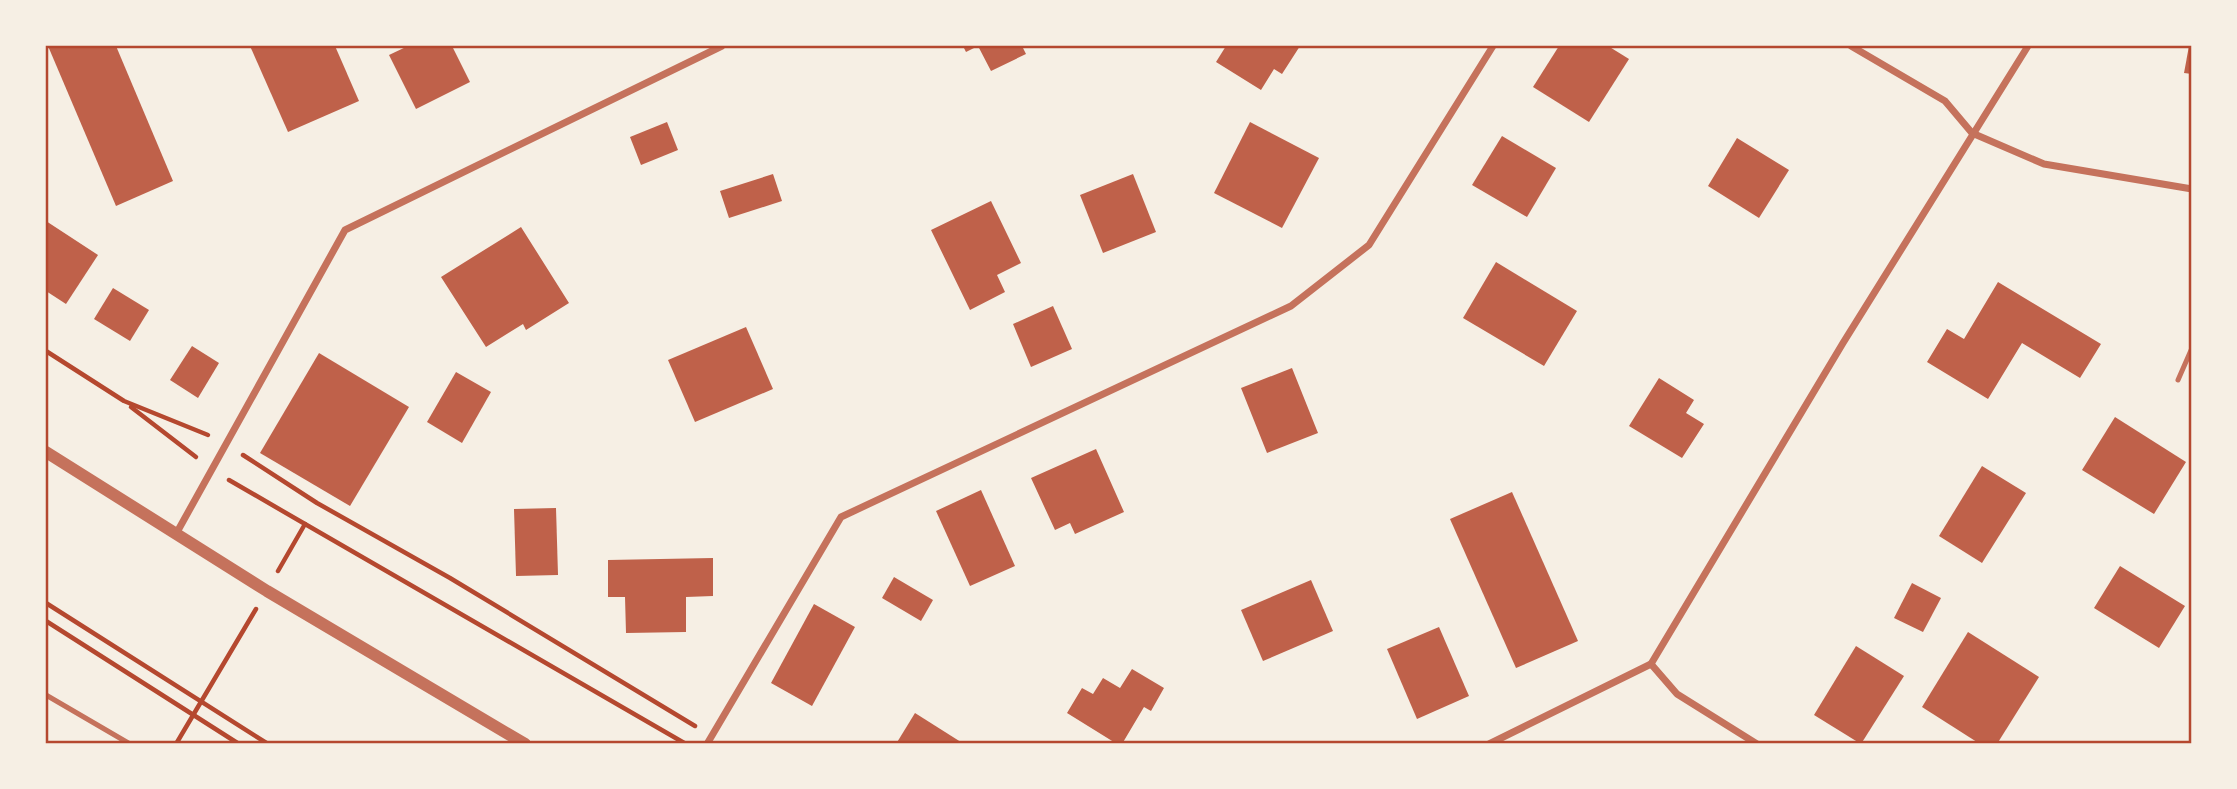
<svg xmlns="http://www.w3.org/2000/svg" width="2237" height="789" font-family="Lato,sans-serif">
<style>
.building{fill:#bf614a}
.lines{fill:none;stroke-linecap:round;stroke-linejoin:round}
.path{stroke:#b5482f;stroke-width:4.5}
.service{stroke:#c5725c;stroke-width:5}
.minor{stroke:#c5725c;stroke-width:7}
.tertiary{stroke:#c5725c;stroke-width:12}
.neatline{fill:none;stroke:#b5482f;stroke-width:2.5}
</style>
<rect width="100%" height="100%" fill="#f6efe4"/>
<g class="building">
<polygon points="48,46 116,46 173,181 116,206"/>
<polygon points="250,46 335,46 359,101 288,132"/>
<polygon points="408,46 452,46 470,82 416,109 389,55"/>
<polygon points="963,46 1022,46 1026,54 991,71 978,46 966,52"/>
<polygon points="1226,46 1300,46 1282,74 1274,69 1261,90 1216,62"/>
<polygon points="1559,46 1608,46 1629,59 1589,122 1533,87"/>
<polygon points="2189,46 2192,46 2192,74 2184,73"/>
<polygon points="667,122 678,150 641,165 630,137"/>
<polygon points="1250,122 1319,158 1282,228 1214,193"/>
<polygon points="1502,136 1556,168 1527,217 1472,185"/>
<polygon points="1737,138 1789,170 1759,218 1708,186"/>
<polygon points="773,174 782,201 729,218 720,191"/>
<polygon points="1133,174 1156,232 1103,253 1080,195"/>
<polygon points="991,201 1021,263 997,275 1005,292 970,310 931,230"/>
<polygon points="46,221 98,255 66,304 46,291"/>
<polygon points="521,227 569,303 526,330 523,324 486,347 441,277"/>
<polygon points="1496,262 1577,311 1544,366 1463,318"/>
<polygon points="1998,282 2101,344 2080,378 2022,343 1988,399 1927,362 1947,329 1964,339"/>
<polygon points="113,288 149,310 130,341 94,319"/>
<polygon points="1053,306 1072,349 1031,367 1013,324"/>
<polygon points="746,327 773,389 695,422 668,360"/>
<polygon points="192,346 219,363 198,398 170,380"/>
<polygon points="319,353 409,407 350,506 260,453"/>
<polygon points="1292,368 1318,433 1267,453 1241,388"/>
<polygon points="456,372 491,392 462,443 427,422"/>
<polygon points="1659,378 1694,400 1686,413 1704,424 1682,458 1629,426"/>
<polygon points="2115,417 2186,462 2154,514 2082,470"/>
<polygon points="1096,449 1124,512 1075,534 1070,523 1055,530 1031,478"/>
<polygon points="1982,466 2026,493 1982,563 1939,536"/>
<polygon points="981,490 1015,566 970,586 936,511"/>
<polygon points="1512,492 1578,641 1516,668 1450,519"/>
<polygon points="556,508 558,575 516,576 514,509"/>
<polygon points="713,558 713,596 686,597 686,632 626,633 625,597 608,597 608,560"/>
<polygon points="2120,566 2185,606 2159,648 2094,608"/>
<polygon points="894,577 933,600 921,621 882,598"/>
<polygon points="1311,580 1333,631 1263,661 1241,610"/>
<polygon points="1912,583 1941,598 1923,632 1894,618"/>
<polygon points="814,604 855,627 812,706 771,683"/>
<polygon points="1439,627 1469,696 1417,719 1387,649"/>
<polygon points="1968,632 2039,677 1997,744 1980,744 1922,707"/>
<polygon points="1856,646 1904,676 1861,744 1814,715"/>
<polygon points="1132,669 1164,688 1151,711 1144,707 1122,744 1117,744 1067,713 1082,688 1093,694 1103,678 1120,688"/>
<polygon points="915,713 964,744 896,744"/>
</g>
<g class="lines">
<g class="path">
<polyline points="46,351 124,401 208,435"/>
<polyline points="131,407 196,457"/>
<polyline points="243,455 317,503 450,578 695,726"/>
<polyline points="229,480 305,524 278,571"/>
<polyline points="305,524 686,744"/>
<polyline points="46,603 268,744"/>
<polyline points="46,621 239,744"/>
<polyline points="176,744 256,609"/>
</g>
<g class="service">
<polyline points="2178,380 2192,348"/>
<polyline points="46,695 130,744"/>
</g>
<g class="minor">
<polyline points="1851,46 1945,101 1972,133 2044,164 2192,189"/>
<polyline points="176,534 345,230 722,46"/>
<polyline points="1651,664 1677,694 1757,744"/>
<polyline points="707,744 841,517 1291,306 1369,245 1493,46"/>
<polyline points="1489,744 1651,664 1843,343 2028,46"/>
</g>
<polyline class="tertiary" points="46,452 267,591 525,744"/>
</g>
<rect width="2237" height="789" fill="none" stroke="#f6efe4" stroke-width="94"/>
<rect x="47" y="47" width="2143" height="695" class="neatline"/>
</svg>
